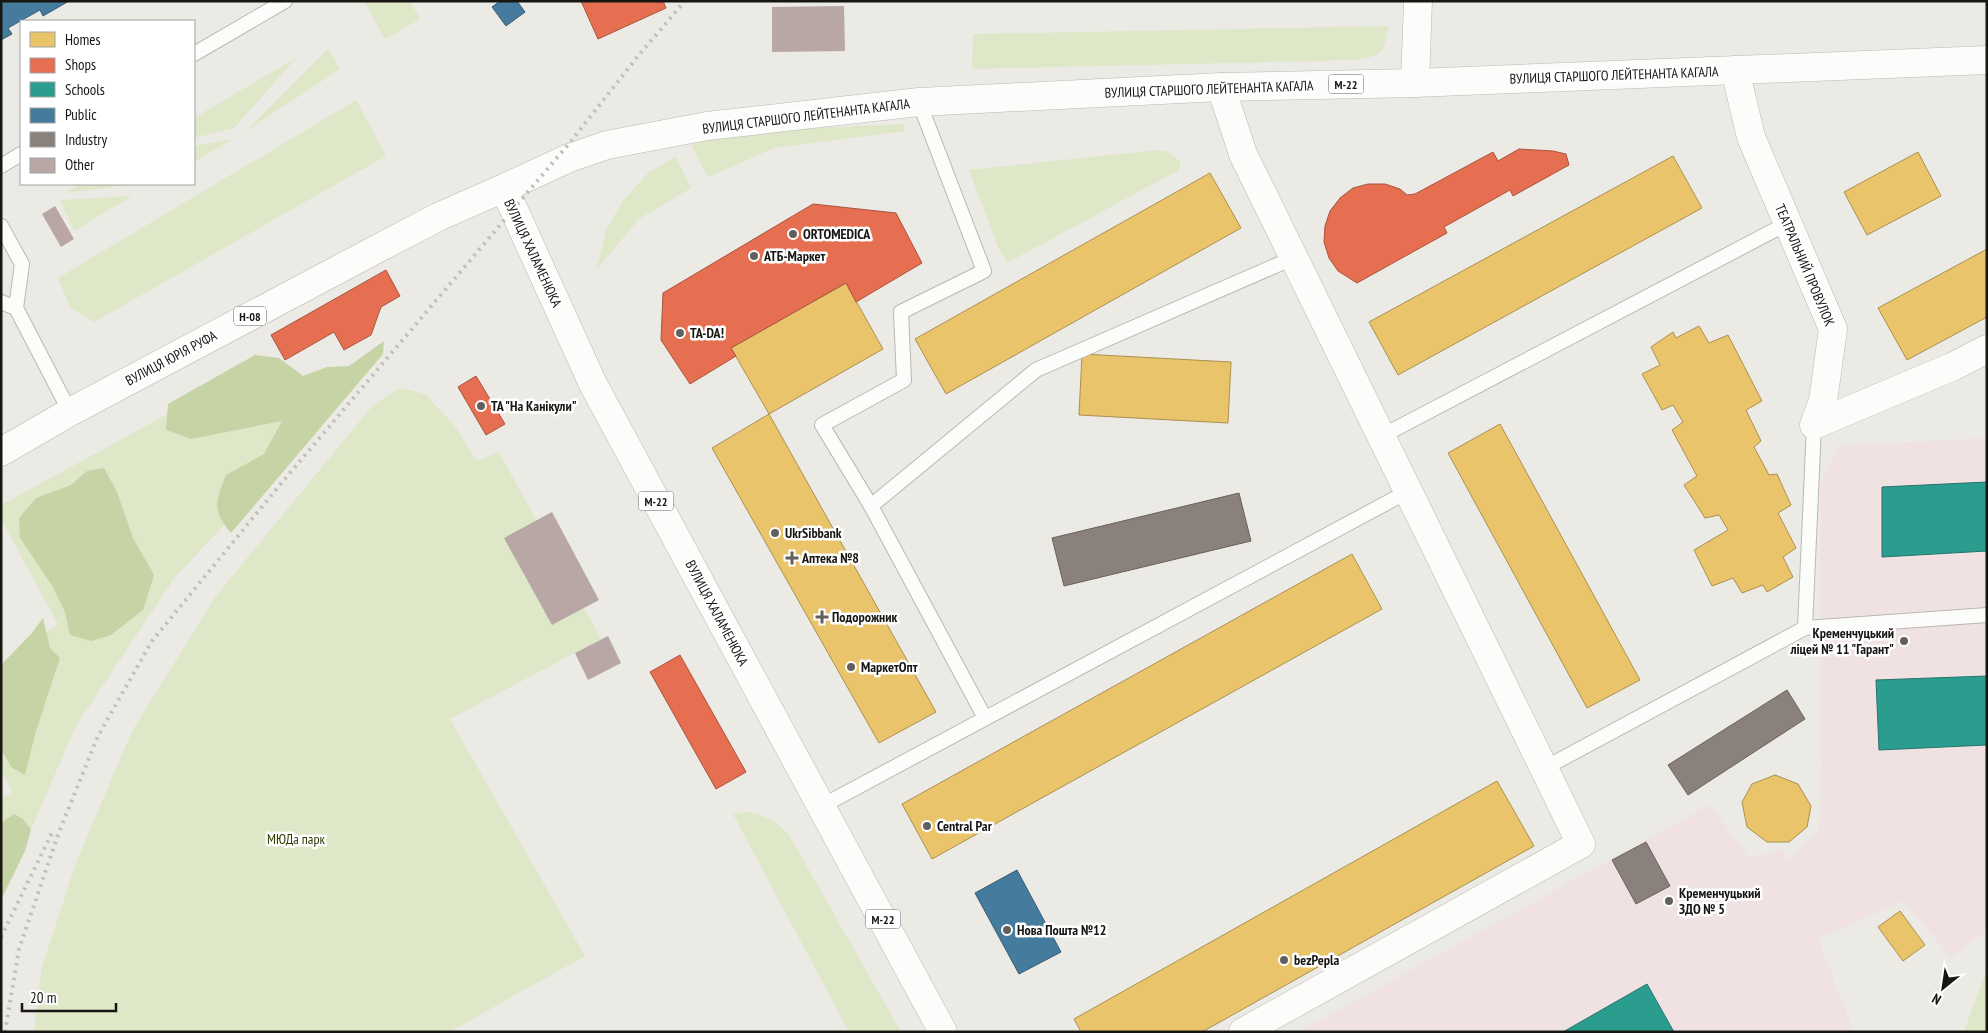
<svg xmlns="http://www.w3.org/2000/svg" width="1988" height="1033" font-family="'PT Sans Narrow',sans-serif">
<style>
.education{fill:#f0e1e2}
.green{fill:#dee7c8}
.forest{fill:#c6d3a4}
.homes{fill:#e9c46a;stroke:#aa9050}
.shops{fill:#e76f51;stroke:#a9543e}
.schools{fill:#2a9d8f;stroke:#25746a}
.public{fill:#457b9d;stroke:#385d74}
.industry{fill:#8a817c;stroke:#68615c}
.building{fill:#b8a7a4}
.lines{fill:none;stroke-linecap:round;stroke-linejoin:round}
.service-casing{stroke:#b9b8b4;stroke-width:16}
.minor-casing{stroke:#b9b8b4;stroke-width:29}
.primary-casing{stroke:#b9b8b4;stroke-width:29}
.trunk-casing{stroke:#b9b8b4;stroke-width:29}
.service{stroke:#fcfcfb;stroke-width:14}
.minor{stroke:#fcfcfb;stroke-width:28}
.primary{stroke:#fcfcfb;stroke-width:28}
.trunk{stroke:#fcfcfb;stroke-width:28}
.rail{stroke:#c0c0be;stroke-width:4;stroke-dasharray:2.5 5;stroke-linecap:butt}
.poi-dot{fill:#62605c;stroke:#fff;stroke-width:2}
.labels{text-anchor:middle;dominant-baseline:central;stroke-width:5;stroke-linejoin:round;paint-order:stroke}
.shield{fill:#fff;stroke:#5d5c5a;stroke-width:1}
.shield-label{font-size:12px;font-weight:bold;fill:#181613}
.street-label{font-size:14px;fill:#181613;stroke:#fff}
.poi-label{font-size:14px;font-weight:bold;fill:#181613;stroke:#fff;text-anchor:start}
.park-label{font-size:14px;fill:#2e3c00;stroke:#fff}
</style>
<rect width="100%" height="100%" fill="#eceae4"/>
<polygon class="education" points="1987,438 1987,931 1951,957 1903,901 1818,939 1854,1032 1299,1032 1709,805 1750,858 1783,849 1788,861 1819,829 1821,799 1820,484 1839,446"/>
<g class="green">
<polygon points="364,1 410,1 420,19 385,39"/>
<path d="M 1388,26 C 1385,53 1382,56 1355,60 L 972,69 L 973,34 Z"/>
<polygon points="328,49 340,69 246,131"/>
<polygon points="296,58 234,128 194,138 194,118"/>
<polygon points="356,100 386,156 94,322 70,307 58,278"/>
<polygon points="904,124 904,131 774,148 708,177 691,145 727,132"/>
<polygon points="233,139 194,162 194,146"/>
<polygon points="1158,150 1168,152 1180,161 1181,166 1177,171 1007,263 998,247 969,170"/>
<polygon points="676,157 691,188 639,219 596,270 607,228 623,201 649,172"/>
<polygon points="80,184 134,184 65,193"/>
<polygon points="132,196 74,231 60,200"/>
<polygon points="267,360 316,428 175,577 76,726 1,898 1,799 12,792 1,770 1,667 58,624 1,519 1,505"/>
<polygon points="400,388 425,394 454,425 477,461 499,452 601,639 450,719 585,956 449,1032 34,1032 42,967 76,863 132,731 216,596 373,405"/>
<path d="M 749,812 C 768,817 776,821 789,835 L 901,1032 L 849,1032 L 733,814 Z"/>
<polygon points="1987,968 1987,1032 1965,1032 1967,1023"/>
</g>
<g class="forest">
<path d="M 384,341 L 383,354 L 231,533 C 211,509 216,501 226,475 L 264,454 L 282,421 L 191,439 L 166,430 L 168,404 L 255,355 L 279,358 L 303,376 L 327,367 L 349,366 Z"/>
<polygon points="104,468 117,492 133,538 154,575 143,610 111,635 91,641 70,635 65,612 53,587 20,538 19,518 36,498 71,485 87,471"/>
<polygon points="43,618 50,648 60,658 36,731 25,775 12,768 1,749 1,665 32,633"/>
<polygon points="14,814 23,819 31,830 25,851 1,900 1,823"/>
</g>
<g class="homes">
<polygon points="1918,152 1941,196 1867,235 1844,192"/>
<polygon points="1673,156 1702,208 1398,375 1369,322"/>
<polygon points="1210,173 1241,228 946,394 915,339"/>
<polygon points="1987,249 1987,317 1907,360 1878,308"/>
<polygon points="846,283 883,349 769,414 731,348"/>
<polygon points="1699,326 1709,343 1728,335 1762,401 1746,410 1761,441 1754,447 1769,475 1777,474 1791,505 1778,513 1796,548 1783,557 1793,577 1767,592 1763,585 1742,593 1733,578 1712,586 1694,550 1728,530 1719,515 1705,518 1684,485 1697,476 1672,430 1683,422 1673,405 1662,410 1642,374 1660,365 1651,347 1673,332 1676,338"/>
<polygon points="1082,354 1231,362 1228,423 1079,415"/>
<polygon points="769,414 936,712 879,743 712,448"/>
<polygon points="1500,424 1640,680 1587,708 1448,453"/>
<polygon points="1352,554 1382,609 932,859 902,804"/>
<polygon points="1775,775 1798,784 1811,806 1807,827 1789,842 1767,842 1747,827 1742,802 1752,784"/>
<polygon points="1497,781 1534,846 1202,1032 1081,1032 1074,1019"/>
<polygon points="1900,911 1925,945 1903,961 1878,927"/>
</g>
<g class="shops">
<polygon points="581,1 663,1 666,8 598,39"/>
<polygon points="1519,149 1553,151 1566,154 1569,165 1513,196 1510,190 1444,227 1447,233 1357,283 1338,271 1329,258 1324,242 1325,226 1330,211 1340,198 1353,188 1368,184 1385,184 1400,189 1407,195 1415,194 1493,152 1498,161"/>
<polygon points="813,204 896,213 922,263 856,302 846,283 731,348 736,356 690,384 661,340 663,293"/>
<polygon points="386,270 400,296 381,307 371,335 344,350 334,332 285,360 271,335"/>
<polygon points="476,376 505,424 486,435 458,387"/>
<polygon points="680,655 746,772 716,789 650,672"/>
</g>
<g class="schools">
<polygon points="1987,482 1987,551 1882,557 1882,487"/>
<polygon points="1987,676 1987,745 1879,750 1876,680"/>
<polygon points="1647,984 1674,1032 1563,1032"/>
</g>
<g class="public">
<polygon points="1,1 69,1 43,16 40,10 8,28 12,34 1,40"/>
<polygon points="500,1 517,1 525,12 506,26 492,7"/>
<polygon points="1017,870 1061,952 1019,974 975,893"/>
</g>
<g class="industry">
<polygon points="1239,493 1251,541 1064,586 1052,538"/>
<polygon points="1787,690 1805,719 1688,795 1668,765"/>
<polygon points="1646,842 1670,886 1636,904 1612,860"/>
</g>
<g class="building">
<polygon points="844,6 845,51 772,52 772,7"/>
<polygon points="55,206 74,239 61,247 42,214"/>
<polygon points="552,512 599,600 552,625 504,538"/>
<polygon points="608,636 621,663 588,680 575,653"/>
</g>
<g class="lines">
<defs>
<g id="service">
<polyline points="194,54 285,1"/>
<polyline points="1,166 21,154"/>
<polyline points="1,226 22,264 16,308 70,412"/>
<polyline points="1,302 16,308"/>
<polyline points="1380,437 1788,223"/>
<polyline points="871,506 822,425 904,380 901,312 984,271 919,102"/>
<polyline points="1805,628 1987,615"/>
<polyline points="985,718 871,506 1036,370 1293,258"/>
<polyline points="1543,769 1805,628 1814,425"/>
<polyline points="822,806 1407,492"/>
</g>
<g id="minor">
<polyline points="1735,70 1751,137 1833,329 1823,401 1814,425 1954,366 1987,349"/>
<polyline points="1415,83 1418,1"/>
<polyline points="1221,87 1243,154 1581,844 1243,1032"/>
</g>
<polyline id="primary" points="1,452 70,412 375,250 438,217 504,188"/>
<polyline id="trunk" points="943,1032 593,384 504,188 569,158 607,145 707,126 919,102 1221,87 1415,83 1987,60"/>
</defs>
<use href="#service" class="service-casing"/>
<use href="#minor" class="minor-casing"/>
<use href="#primary" class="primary-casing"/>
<use href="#trunk" class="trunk-casing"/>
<use href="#service" class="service"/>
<use href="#minor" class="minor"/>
<use href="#primary" class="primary"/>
<use href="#trunk" class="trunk"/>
<g class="rail">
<polyline points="1,937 53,831"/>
<polyline points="5,1032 19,949 59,832 98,736 152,641 284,480 572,140 638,56 685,1"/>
</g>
</g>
<g class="poi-dot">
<circle cx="793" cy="234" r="5"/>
<circle cx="754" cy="256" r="5"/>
<circle cx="680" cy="333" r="5"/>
<circle cx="481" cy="406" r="5"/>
<circle cx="775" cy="533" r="5"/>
<path d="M789.5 550.5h5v5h5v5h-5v5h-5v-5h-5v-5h5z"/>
<path d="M819.5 609.5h5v5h5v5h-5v5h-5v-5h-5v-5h5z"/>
<circle cx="1904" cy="641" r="5"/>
<circle cx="851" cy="667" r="5"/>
<circle cx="927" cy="826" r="5"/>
<circle cx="1669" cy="901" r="5"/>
<circle cx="1007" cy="930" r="5"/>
<circle cx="1284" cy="960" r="5"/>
</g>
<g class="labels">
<g class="shield">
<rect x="1328.5" y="74.5" width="35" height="19" rx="4"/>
<rect x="234" y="306.5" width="32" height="19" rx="4"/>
<rect x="638.5" y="491.5" width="35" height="19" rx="4"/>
<rect x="865.5" y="909.5" width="35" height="19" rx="4"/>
</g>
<g class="shield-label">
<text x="1346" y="84">М-22</text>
<text x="250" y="316">Н-08</text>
<text x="656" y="501">М-22</text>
<text x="883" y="919">М-22</text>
</g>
<g class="street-label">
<text transform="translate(1614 75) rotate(-2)">ВУЛИЦЯ СТАРШОГО ЛЕЙТЕНАНТА КАГАЛА</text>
<text transform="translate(1209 89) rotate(-2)">ВУЛИЦЯ СТАРШОГО ЛЕЙТЕНАНТА КАГАЛА</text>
<text transform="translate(806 116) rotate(-7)">ВУЛИЦЯ СТАРШОГО ЛЕЙТЕНАНТА КАГАЛА</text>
<text transform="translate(533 253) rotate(65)">ВУЛИЦЯ ХАЛАМЕНЮКА</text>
<text transform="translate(1805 265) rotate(67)">ТЕАТРАЛЬНИЙ ПРОВУЛОК</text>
<text transform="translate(171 358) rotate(-28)">ВУЛИЦЯ ЮРІЯ РУФА</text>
<text transform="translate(717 613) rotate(62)">ВУЛИЦЯ ХАЛАМЕНЮКА</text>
</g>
<g class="poi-label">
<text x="803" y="234">ORTOMEDICA</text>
<text x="764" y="256">АТБ-Маркет</text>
<text x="690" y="333">TA-DA!</text>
<text x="491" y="406">ТА "На Канікули"</text>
<text x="785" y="533">UkrSibbank</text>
<text x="802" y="558">Аптека №8</text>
<text x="832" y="617">Подорожник</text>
<text x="1894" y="633" text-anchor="end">Кременчуцький<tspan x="1894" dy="16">ліцей № 11 "Гарант"</tspan></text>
<text x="861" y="667">МаркетОпт</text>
<text x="937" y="826">Central Par</text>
<text x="1679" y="893">Кременчуцький<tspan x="1679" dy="16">ЗДО № 5</tspan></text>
<text x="1017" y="930">Нова Пошта №12</text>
<text x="1294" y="960">bezPepla</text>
</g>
<g class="park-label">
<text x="296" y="839">МЮДа парк</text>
</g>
</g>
<rect width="1988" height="1033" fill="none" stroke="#181613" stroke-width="5"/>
<rect x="20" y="20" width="175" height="165" fill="#ffffff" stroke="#a3a2a1"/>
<rect x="30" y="32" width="25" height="15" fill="#e9c46a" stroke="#a3a2a1"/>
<text x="65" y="45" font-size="15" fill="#181613">Homes</text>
<rect x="30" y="58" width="25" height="15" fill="#e76f51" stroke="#a3a2a1"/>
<text x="65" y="70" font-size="15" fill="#181613">Shops</text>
<rect x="30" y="82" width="25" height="15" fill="#2a9d8f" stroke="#a3a2a1"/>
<text x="65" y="95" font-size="15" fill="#181613">Schools</text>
<rect x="30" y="108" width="25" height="15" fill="#457b9d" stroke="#a3a2a1"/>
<text x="65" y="120" font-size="15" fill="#181613">Public</text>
<rect x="30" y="132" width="25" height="15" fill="#8a817c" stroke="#a3a2a1"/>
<text x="65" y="145" font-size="15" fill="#181613">Industry</text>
<rect x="30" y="158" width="25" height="15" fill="#b8a7a4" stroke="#a3a2a1"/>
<text x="65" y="170" font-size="15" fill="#181613">Other</text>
<g transform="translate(1943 988) rotate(210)" stroke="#ffffff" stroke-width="4" paint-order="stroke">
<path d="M0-4L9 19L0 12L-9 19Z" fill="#181613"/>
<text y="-8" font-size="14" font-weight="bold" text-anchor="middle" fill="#181613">N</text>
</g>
<path d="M22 1003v8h94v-8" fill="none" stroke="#181613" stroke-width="2.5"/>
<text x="30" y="1003" font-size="15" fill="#181613" stroke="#ffffff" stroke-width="4" paint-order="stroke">20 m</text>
</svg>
